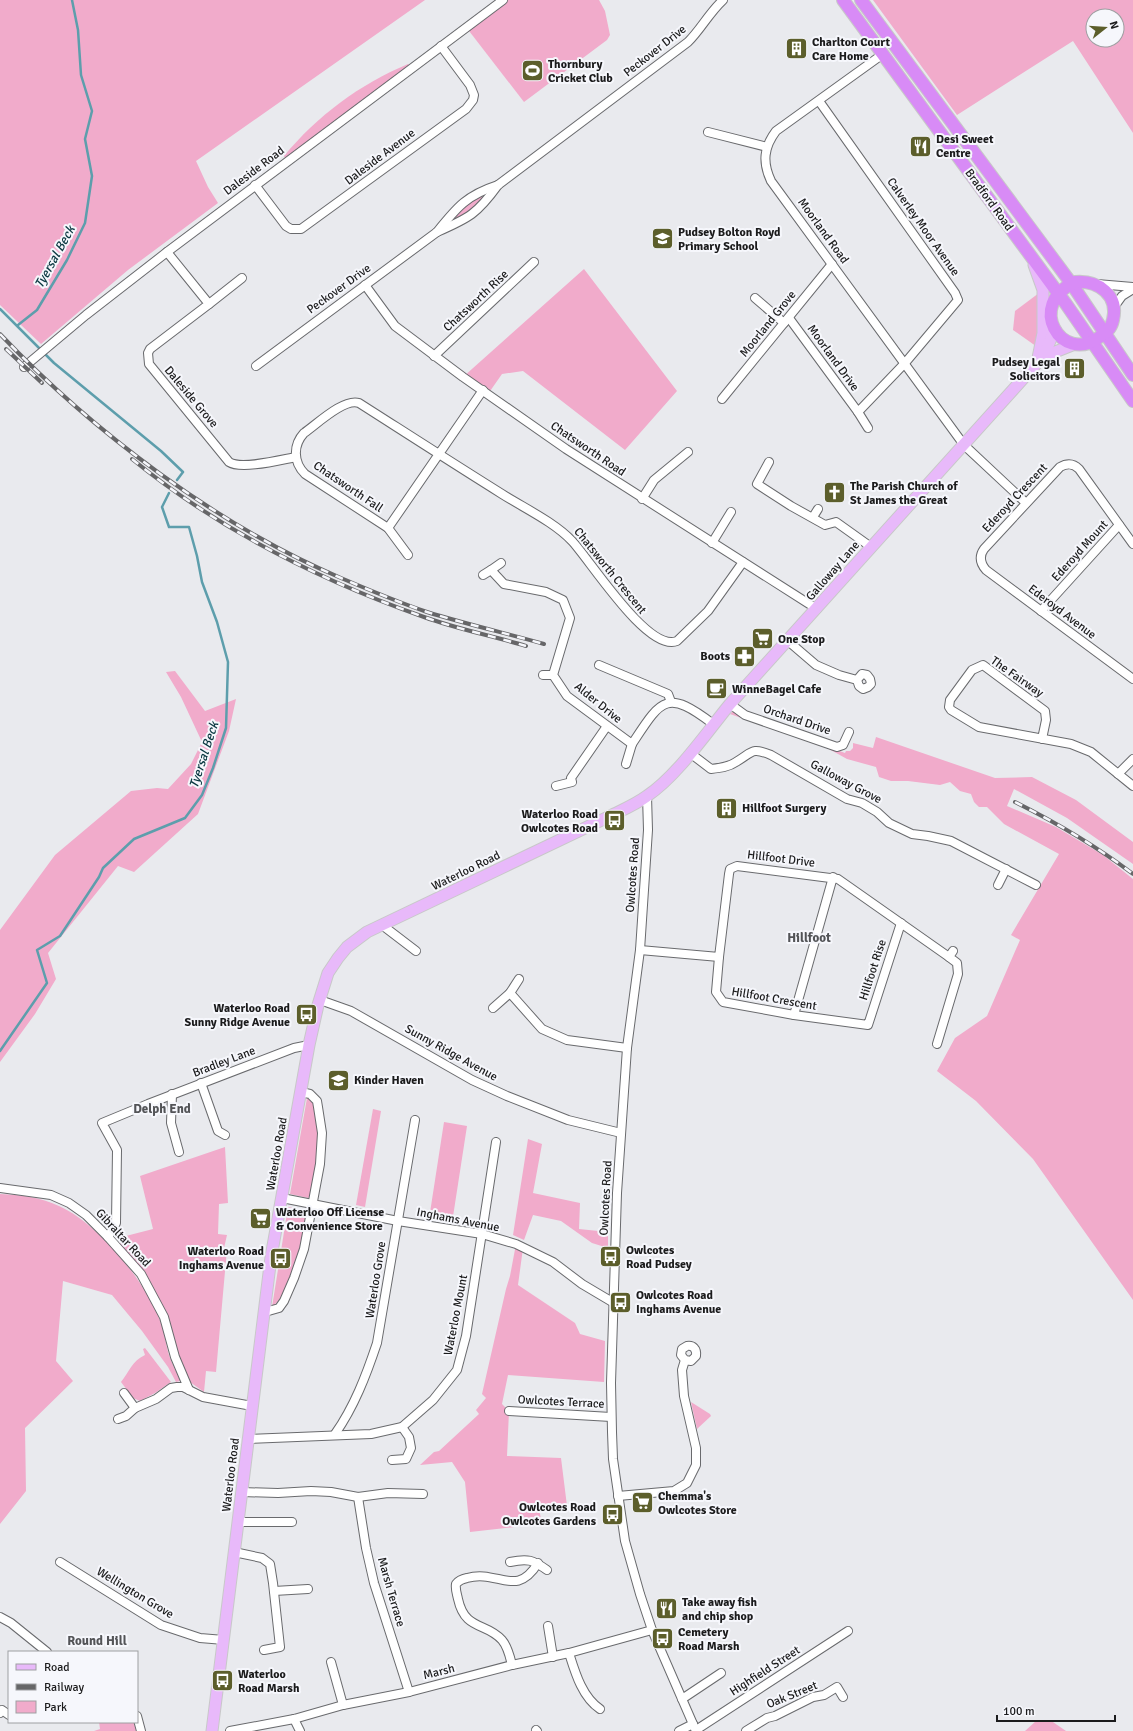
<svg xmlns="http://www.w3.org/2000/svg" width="1133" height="1731" font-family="Signika,sans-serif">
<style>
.green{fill:#f1abcb;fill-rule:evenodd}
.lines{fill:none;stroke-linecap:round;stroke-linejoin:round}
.stream{stroke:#5d9eac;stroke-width:2.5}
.minor-casing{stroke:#696a6d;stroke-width:10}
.major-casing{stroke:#c8c8c9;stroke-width:13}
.highway-casing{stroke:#c8c8c9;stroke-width:14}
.minor{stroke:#fff;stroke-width:8}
.major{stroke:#e8b9fa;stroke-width:11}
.highway{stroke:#d88bf6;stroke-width:12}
.rail-casing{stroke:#666668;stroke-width:4}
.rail{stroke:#f6f7fc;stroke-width:2.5;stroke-dasharray:8;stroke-linecap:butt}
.labels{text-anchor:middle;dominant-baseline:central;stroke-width:4;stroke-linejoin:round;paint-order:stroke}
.poi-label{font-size:12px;font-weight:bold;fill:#1b1b1c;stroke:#f6f7fc;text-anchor:start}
.street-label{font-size:12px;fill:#1b1b1c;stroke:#f6f7fc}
.water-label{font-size:13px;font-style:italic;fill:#08363f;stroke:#f6f7fc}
.neighbourhood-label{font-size:13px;font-weight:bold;fill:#535457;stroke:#f6f7fc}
</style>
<rect width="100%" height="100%" fill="#e9eaee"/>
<g class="green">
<polygon points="0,0 425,0 196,161 208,187 218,203 128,270 41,344 0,305"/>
<polygon points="503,0 599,0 605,11 610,35 607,40 524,102 466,27"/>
<path d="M 873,0 L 1133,0 L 1133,133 L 1073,41 L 957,115 ZM 1093,16 L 1117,16 L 1117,40 L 1093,40 Z"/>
<path d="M 408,64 L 409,65 L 285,158 L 284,156 C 317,116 360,84 408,64 Z"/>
<polygon points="490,191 476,209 447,224 470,201"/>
<polygon points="584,269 677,391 625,450 523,371 502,374 488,394 463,377"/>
<polygon points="1043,290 1040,349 1013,330 1015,311"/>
<polygon points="175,671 205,711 236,699 229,731 198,814 134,872 118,866 48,953 56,979 35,1014 0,1062 0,930 55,855 131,791 157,788 168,789 191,764 202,742 181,697 166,672"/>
<polygon points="733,711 845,753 846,751 850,751 853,748 853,743 873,748 876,737 995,778 1032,777 1076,800 1133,842 1133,864 1067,818 1014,789 1007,806 1056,827 1103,855 1133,879 1133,1300 1033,1159 976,1101 937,1071 955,1038 987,1016 1020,940 1011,935 1059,854 1004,824 987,807 979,807 974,802 971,794 960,791 950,782 940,785 908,781 891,781 879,777 876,767 847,759 829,749 730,714"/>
<polygon points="307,1098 313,1102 318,1123 317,1166 311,1196 308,1198 290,1194"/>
<polygon points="373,1109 381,1111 365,1207 356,1205"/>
<polygon points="444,1122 467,1126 452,1223 429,1219"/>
<polygon points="528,1139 542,1144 533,1193 580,1203 579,1229 608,1232 608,1248 592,1243 561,1221 533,1215 524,1240 513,1235"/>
<polygon points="225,1147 228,1203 219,1204 218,1234 227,1235 224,1248 227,1249 216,1372 206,1371 204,1392 183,1377 164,1317 141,1274 117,1247 122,1237 153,1229 140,1176"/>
<path d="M 0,1194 C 21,1195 40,1197 59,1206 C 98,1223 147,1283 161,1323 C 165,1334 166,1347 170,1358 C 173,1366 177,1373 180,1381 L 176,1382 L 168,1367 L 142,1331 L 112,1295 L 63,1281 L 56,1361 L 73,1381 L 25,1428 L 26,1491 L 0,1524 Z"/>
<path d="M 288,1207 L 303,1210 L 306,1214 C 302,1241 294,1290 272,1307 Z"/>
<polygon points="516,1244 523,1248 518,1285 575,1323 580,1334 605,1341 604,1382 508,1375 502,1404 509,1411 507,1456 561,1458 567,1506 539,1509 542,1524 470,1532 465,1482 452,1462 420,1465 434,1452 439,1451 479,1414 476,1410 486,1398 482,1394 506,1289 510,1276"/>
<path d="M 145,1348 L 171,1382 L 155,1393 L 140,1401 L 133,1398 L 121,1382 C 129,1372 132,1361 145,1355 L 143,1349 Z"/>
<polygon points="691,1402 710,1414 711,1416 697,1429"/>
<polygon points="1050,1720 1066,1731 1025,1731 1036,1721"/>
<polygon points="99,1722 134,1722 136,1731 94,1731 100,1729"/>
</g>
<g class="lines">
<g class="stream">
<polyline points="0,309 54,363 161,451 183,472 177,480"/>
<polyline points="18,325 37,310 67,260 85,223 92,176 85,139 92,111 81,75 78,30 72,0"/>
<polyline points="0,1051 47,983 37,950 60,936 99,877 103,868 134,839 185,818 202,795 213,768 226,728 228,662 217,622 202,582 197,556 189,527 169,527 162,507 169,493"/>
</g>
<defs>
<g id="minor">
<path d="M 883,54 L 776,131 C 764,147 762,162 771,181 L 964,445 L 1026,503"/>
<polyline points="708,132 767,147"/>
<polyline points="255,185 286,226 291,229 301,229 466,109 473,100 474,95 470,85 441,46"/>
<path d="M 437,232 C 469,218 477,214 498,185 L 688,42 C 701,29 709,13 723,0"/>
<path d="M 167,252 L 209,304 L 150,349 L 148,353 L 149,364 L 229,462 C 241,470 280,460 296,457"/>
<polyline points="1097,284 1133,287"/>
<polyline points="365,285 395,326 463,377 566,449 817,609"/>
<polyline points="755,298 784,323"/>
<polyline points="209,304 242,278"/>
<polyline points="1114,307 1122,296 1133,289"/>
<polyline points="789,318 858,412 905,363 958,300 955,293 819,101"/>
<polyline points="434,356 534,262"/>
<path d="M 256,366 L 437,232 C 457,207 467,195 498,185"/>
<polyline points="24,367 86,315 167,252 503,0"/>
<path d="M 483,390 L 388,528 L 305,474 C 293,462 293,445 304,433 C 317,424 344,398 359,403 C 406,433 454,464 502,494 C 524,508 554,522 572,541 C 590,560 648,653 677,641 L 708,611 L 743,562"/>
<polyline points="722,399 832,264"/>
<polyline points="858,412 868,428"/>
<polyline points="769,462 757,484 791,506 825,525 836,522 871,547"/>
<polyline points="642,499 654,480 688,452"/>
<polyline points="813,517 818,509"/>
<polyline points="388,528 408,555"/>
<polyline points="712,543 731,512"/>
<path d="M 1133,544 L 1079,469 C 1073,463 1067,463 1060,467 L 984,549 C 979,556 980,563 986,570 L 1133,679"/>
<path d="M 501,563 L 491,570 L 504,584 L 546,592 L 563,600 L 570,618 L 553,675 L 567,696 L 632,744 C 661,700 666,688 713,724"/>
<polyline points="483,575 491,570"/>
<polyline points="1041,611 1119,525"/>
<polyline points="788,641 816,665 839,675 857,680 862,674 867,675 870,679 871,684 868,687 863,689 859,686 857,680"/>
<polyline points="599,665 668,694 671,702"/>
<polyline points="543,675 553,675"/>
<polyline points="730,704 745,715 837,747 843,745 849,732"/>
<polyline points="1042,739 1046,720 1045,711 983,665 972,670 950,700 949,707 951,710 979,727 1071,744 1091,752 1133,786"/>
<path d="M 690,753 L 711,769 C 720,768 729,767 736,762 C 753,752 751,747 771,755 L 847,799 L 862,803 L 877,812 L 889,823 L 912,834 L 928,836 L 951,841 L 1036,885"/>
<polyline points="626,764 632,744"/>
<polyline points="1118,774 1133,759"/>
<polyline points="556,786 572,782 571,778 607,726"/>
<polyline points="647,796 648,830 640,950 627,1048 617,1193 611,1383 612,1432 613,1459 625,1541 640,1594 652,1630 696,1731"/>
<polyline points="998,885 1006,869"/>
<polyline points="382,925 416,951"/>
<polyline points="640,950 719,957 729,874 730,869 737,866 838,879 949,957"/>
<polyline points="719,957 716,992 723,1002 794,1015 868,1025 901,923"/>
<polyline points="510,993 519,979"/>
<polyline points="320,1000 351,1011 472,1080 507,1096 568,1120 621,1133"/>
<polyline points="493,1008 510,993 542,1029 567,1040 627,1048"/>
<polyline points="794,1015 833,877"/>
<polyline points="937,1044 958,974 957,963 949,957 953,951"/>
<polyline points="201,1083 218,1131 225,1135"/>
<polyline points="172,1094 171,1123 179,1152"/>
<polyline points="0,1188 51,1195 69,1203 86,1215 108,1237 141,1274 164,1317 175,1357 189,1390"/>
<polyline points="282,1198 398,1221 482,1234 516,1244 553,1262 582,1284 614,1303"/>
<polyline points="108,1237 116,1223 117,1150 102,1123 148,1104 294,1048 309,1045"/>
<polyline points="265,1312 279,1308 284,1301 294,1278 304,1249 320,1164 322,1133 318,1107 317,1101 310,1094 301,1092"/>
<polyline points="124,1393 135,1408"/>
<polyline points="509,1411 611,1417"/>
<polyline points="118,1419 126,1416 135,1408 156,1399 171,1388 177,1387 183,1387 203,1397 252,1406"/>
<path d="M 335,1434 C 354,1407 366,1376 377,1343 L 415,1120"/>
<polyline points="249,1439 371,1434 402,1427 433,1400 457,1370 466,1336 496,1142"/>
<polyline points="392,1460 406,1459 411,1448 409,1437 402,1427"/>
<polyline points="242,1492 278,1493 311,1491 331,1492 358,1497 388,1493 423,1494"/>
<path d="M 618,1496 L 674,1491 L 687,1483 L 696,1465 L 696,1448 L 684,1396 L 682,1370 L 685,1360 L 691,1361 L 696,1356 C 697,1349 693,1345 687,1346 L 682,1349 L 681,1355 L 685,1360"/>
<polyline points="358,1497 366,1548 374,1583 409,1692"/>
<polyline points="238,1522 292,1522"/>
<polyline points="234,1552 262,1558 270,1564 273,1583 280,1647 264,1650"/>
<polyline points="60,1562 161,1625 200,1638 224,1640"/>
<path d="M 510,1562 C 528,1558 533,1560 547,1570"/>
<polyline points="274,1591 308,1589"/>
<polyline points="0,1617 11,1623 47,1652"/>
<polyline points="548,1626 553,1657"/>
<path d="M 569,1653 C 575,1672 582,1697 600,1709"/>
<polyline points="331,1662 343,1705"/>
<path d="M 512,1665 C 510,1657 508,1647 502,1640 C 486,1622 465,1631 458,1599 C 457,1594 455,1589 456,1584 C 459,1580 462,1579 467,1578 C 498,1569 516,1599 538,1563"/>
<polyline points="682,1699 721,1673"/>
<polyline points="0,1713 2,1710 9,1715"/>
<polyline points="137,1716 141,1731"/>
<polyline points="294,1719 300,1731"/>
<polyline points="536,1730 537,1731"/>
<polyline points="696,1730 848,1631"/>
<polyline points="230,1731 294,1719 343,1705 409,1692 512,1665 569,1653 652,1630"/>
<polyline points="679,1731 693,1724"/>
<polyline points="746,1731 767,1718 775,1716 813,1697 824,1695 837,1687 843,1697"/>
</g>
<g id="major">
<polyline points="1034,265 1043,290 1043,333 1038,358"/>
<polyline points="1042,360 1055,352 1075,344"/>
<path d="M 212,1731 L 271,1257 L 309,1045 L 318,1005 L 328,973 L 338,958 L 347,947 L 367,932 L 606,818 C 620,811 635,805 647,796 C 677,776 707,732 730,704 L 1038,362 L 1047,348 L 1055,329"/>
</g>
<g id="highway">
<polyline points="843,0 1066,304 1133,401"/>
<polyline points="861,0 1071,283 1133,375"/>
<path d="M 1075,282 C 1098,280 1119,295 1113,320 C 1111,329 1106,333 1098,338 C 1062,364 1025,305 1075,282 Z"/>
</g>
</defs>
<use href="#minor" class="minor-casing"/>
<use href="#major" class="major-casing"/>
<use href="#highway" class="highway-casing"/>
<use href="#minor" class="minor"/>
<use href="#major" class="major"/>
<use href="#highway" class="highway"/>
<defs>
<g id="rail">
<path d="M 0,334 C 92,431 218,526 341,578 C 369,590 398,602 427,612 C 466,624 505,633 544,644"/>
<polyline points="6,349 42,383"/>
<path d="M 132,459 C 218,529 319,580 424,617 C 457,629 493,636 526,646"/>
<path d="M 1015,802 C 1057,823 1096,846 1133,874"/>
</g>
</defs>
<use href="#rail" class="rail-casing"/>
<use href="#rail" class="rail"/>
</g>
<defs>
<symbol id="building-square" viewBox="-11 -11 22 22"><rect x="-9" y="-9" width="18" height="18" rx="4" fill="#5c5e2b" stroke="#f6f7fc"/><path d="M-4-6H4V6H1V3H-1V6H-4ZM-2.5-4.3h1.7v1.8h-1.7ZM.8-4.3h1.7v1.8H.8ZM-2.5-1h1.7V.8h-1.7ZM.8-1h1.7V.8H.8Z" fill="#fff"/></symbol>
<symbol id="stadium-square" viewBox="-11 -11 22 22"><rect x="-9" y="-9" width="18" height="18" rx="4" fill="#5c5e2b" stroke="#f6f7fc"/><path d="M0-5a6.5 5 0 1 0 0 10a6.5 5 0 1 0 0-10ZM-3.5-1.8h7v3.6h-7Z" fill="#fff"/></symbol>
<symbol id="restaurant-square" viewBox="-11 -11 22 22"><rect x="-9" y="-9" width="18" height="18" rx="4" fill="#5c5e2b" stroke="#f6f7fc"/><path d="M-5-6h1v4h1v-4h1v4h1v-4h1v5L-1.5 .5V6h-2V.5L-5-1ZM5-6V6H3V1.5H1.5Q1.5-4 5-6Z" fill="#fff"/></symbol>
<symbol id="school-square" viewBox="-11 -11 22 22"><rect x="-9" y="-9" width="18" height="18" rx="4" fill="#5c5e2b" stroke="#f6f7fc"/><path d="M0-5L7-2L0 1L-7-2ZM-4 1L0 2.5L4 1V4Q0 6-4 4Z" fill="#fff"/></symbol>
<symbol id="church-square" viewBox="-11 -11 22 22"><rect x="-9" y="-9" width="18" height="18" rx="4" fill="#5c5e2b" stroke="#f6f7fc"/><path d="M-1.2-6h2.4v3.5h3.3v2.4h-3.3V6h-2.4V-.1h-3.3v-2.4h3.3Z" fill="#fff"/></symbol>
<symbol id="supermarket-square" viewBox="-11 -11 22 22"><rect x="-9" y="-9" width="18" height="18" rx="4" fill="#5c5e2b" stroke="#f6f7fc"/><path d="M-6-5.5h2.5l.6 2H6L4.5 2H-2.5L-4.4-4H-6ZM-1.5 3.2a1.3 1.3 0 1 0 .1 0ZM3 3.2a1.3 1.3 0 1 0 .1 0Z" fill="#fff"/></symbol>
<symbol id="pharmacy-square" viewBox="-11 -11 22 22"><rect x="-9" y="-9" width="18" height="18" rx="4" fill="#5c5e2b" stroke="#f6f7fc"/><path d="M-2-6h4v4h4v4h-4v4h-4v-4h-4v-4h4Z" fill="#fff"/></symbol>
<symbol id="cafe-square" viewBox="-11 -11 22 22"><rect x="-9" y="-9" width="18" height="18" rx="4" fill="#5c5e2b" stroke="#f6f7fc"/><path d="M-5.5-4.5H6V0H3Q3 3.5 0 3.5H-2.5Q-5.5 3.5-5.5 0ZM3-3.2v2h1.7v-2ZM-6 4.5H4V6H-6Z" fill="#fff"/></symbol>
<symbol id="bus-square" viewBox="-11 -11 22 22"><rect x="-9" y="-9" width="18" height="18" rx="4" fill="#5c5e2b" stroke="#f6f7fc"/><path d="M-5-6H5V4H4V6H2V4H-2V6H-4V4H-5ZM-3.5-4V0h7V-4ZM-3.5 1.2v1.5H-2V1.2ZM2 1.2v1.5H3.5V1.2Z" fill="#fff"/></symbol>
</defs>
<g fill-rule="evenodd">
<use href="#building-square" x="784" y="36" width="25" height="25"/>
<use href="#stadium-square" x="520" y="58" width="25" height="25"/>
<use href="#restaurant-square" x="908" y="134" width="25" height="25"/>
<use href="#school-square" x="650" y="226" width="25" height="25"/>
<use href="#building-square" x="1062" y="356" width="25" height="25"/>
<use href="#church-square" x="822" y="480" width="25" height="25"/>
<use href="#supermarket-square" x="750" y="626" width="25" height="25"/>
<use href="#pharmacy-square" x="732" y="644" width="25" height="25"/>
<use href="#cafe-square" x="704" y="676" width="25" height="25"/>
<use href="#building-square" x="714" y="796" width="25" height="25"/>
<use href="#bus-square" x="602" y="808" width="25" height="25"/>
<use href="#bus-square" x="294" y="1002" width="25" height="25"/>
<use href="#school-square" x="326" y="1068" width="25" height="25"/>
<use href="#supermarket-square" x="248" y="1206" width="25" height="25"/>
<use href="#bus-square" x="598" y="1244" width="25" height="25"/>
<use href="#bus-square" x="268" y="1246" width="25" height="25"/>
<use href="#bus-square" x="608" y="1290" width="25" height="25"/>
<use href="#supermarket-square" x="630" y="1490" width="25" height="25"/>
<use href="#bus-square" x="600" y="1502" width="25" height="25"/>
<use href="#restaurant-square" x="654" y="1596" width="25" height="25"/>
<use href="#bus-square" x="650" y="1626" width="25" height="25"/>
<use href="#bus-square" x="210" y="1668" width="25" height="25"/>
</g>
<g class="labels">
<g class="poi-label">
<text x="812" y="42">Charlton Court<tspan x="812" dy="14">Care Home</tspan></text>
<text x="548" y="64">Thornbury<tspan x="548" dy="14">Cricket Club</tspan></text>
<text x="936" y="139">Desi Sweet<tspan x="936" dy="14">Centre</tspan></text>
<text x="678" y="232">Pudsey Bolton Royd<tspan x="678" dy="14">Primary School</tspan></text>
<text x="1060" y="362" text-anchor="end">Pudsey Legal<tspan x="1060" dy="14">Solicitors</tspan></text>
<text x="850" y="486">The Parish Church of<tspan x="850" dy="14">St James the Great</tspan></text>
<text x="778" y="639">One Stop</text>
<text x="730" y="656" text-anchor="end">Boots</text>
<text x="732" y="689">WinneBagel Cafe</text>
<text x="742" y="808">Hillfoot Surgery</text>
<text x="598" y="814" text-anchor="end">Waterloo Road<tspan x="598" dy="14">Owlcotes Road</tspan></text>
<text x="290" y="1008" text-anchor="end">Waterloo Road<tspan x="290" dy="14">Sunny Ridge Avenue</tspan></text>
<text x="354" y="1080">Kinder Haven</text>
<text x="276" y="1212">Waterloo Off License<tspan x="276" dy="14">&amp; Convenience Store</tspan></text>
<text x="626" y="1250">Owlcotes<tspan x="626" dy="14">Road Pudsey</tspan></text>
<text x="264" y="1251" text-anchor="end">Waterloo Road<tspan x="264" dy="14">Inghams Avenue</tspan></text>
<text x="636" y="1295">Owlcotes Road<tspan x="636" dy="14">Inghams Avenue</tspan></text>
<text x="658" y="1496">Chemma's<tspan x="658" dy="14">Owlcotes Store</tspan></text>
<text x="596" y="1507" text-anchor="end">Owlcotes Road<tspan x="596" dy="14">Owlcotes Gardens</tspan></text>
<text x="682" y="1602">Take away fish<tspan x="682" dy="14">and chip shop</tspan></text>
<text x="678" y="1632">Cemetery<tspan x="678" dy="14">Road Marsh</tspan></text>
<text x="238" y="1674">Waterloo<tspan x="238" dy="14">Road Marsh</tspan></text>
</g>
<g class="street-label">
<text transform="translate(655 51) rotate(-38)">Peckover Drive</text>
<text transform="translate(380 157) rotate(-37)">Daleside Avenue</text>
<text transform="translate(254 171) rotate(-37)">Daleside Road</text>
<text transform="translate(989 200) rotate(54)">Bradford Road</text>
<text transform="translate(923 227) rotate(55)">Calverley Moor Avenue</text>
<text transform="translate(823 231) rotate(54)">Moorland Road</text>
<text transform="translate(339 289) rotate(-36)">Peckover Drive</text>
<text transform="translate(476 301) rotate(-43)">Chatsworth Rise</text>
<text transform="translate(768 324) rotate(-51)">Moorland Grove</text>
<text transform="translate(833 358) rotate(54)">Moorland Drive</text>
<text transform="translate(191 397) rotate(50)">Daleside Grove</text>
<text transform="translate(588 449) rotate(34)">Chatsworth Road</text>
<text transform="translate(348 487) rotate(34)">Chatsworth Fall</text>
<text transform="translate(1015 498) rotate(-47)">Ederoyd Crescent</text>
<text transform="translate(1080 551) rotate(-48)">Ederoyd Mount</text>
<text transform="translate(610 571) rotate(51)">Chatsworth Crescent</text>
<text transform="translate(833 571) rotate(-49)">Galloway Lane</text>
<text transform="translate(1062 612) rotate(37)">Ederoyd Avenue</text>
<text transform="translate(1017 677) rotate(35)">The Fairway</text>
<text transform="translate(598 703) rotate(39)">Alder Drive</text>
<text transform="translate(797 720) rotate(19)">Orchard Drive</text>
<text transform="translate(846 782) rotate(28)">Galloway Grove</text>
<text transform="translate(781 859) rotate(7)">Hillfoot Drive</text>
<text transform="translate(466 871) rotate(-26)">Waterloo Road</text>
<text transform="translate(633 875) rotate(-86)">Owlcotes Road</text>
<text transform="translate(873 970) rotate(-72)">Hillfoot Rise</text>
<text transform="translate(774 999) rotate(10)">Hillfoot Crescent</text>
<text transform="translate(451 1053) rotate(29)">Sunny Ridge Avenue</text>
<text transform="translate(224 1062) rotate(-21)">Bradley Lane</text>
<text transform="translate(277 1154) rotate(-80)">Waterloo Road</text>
<text transform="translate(606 1198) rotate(-87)">Owlcotes Road</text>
<text transform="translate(458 1220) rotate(11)">Inghams Avenue</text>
<text transform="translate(123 1238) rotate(47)">Gibraltar Road</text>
<text transform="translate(376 1280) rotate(-81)">Waterloo Grove</text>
<text transform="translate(456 1315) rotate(-79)">Waterloo Mount</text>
<text transform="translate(561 1402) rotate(3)">Owlcotes Terrace</text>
<text transform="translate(231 1475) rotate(-83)">Waterloo Road</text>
<text transform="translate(391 1592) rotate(74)">Marsh Terrace</text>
<text transform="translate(135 1593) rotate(31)">Wellington Grove</text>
<text transform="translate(765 1671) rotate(-33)">Highfield Street</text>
<text transform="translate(439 1672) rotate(-14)">Marsh</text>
<text transform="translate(792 1695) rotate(-22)">Oak Street</text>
</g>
<g class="water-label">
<text transform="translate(55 257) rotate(-61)">Tyersal Beck</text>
<text transform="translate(204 755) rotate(-72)">Tyersal Beck</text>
</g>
<g class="neighbourhood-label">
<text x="809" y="938">Hillfoot</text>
<text x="162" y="1109">Delph End</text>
<text x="97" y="1641">Round Hill</text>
</g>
</g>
<rect x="8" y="1651" width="130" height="72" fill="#f6f7fc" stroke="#9e9fa2"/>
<rect x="16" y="1664" width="20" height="6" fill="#e8b9fa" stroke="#9e9fa2"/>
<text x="44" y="1671" font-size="12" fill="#1b1b1c">Road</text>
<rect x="16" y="1684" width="20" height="6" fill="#666668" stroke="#9e9fa2"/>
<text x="44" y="1691" font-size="12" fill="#1b1b1c">Railway</text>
<rect x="16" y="1701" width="20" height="12" fill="#f1abcb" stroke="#9e9fa2"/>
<text x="44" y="1711" font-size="12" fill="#1b1b1c">Park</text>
<g transform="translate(1105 28) rotate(73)"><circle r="19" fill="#f6f7fc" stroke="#9e9fa2"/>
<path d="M0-3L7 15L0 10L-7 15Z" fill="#5c5e2b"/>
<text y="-6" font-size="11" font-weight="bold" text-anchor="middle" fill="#1b1b1c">N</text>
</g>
<path d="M997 1715v6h118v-6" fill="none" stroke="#1b1b1c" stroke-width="2"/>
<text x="1003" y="1715" font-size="12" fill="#1b1b1c" stroke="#f6f7fc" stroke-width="3" paint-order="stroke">100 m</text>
</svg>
